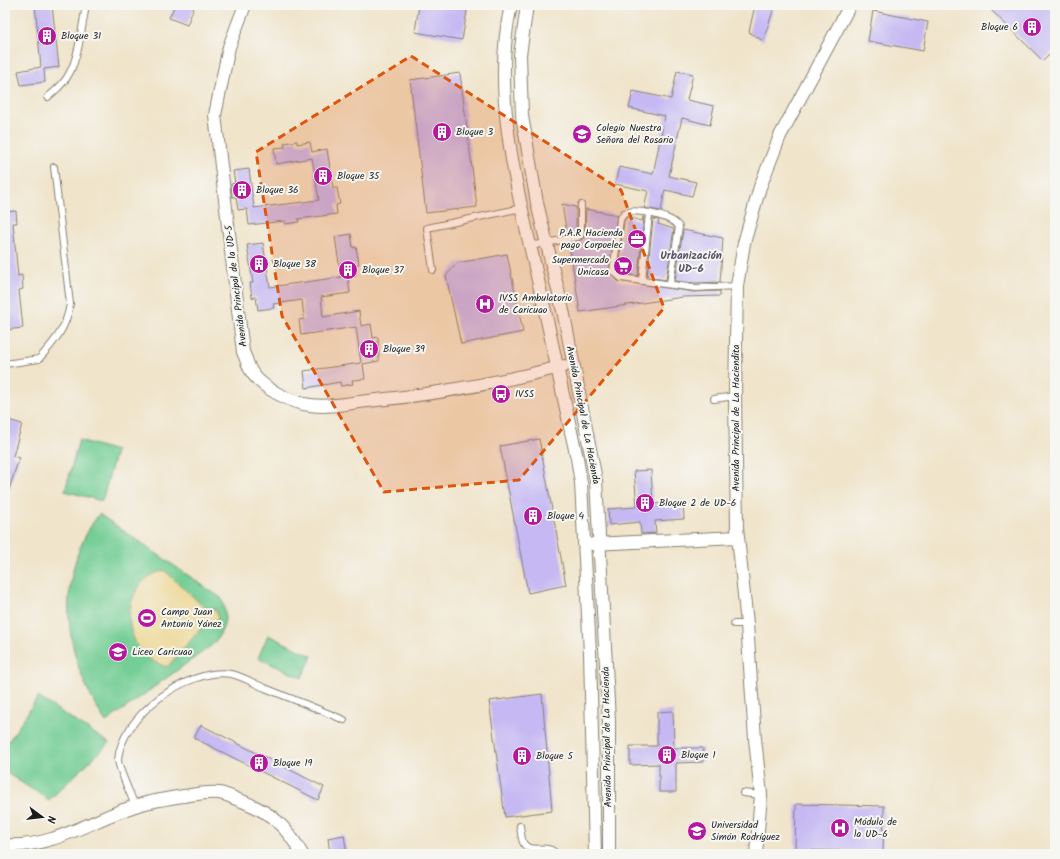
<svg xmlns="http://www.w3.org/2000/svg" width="1060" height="859" font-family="Kalam,sans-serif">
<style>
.green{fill:#75ce95;stroke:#487558}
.sand{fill:#eeda9e;stroke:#857b5d}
.building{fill:#c5b8f3}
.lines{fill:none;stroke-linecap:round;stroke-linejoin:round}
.lane-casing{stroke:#868073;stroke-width:8}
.street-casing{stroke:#868073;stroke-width:14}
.lane{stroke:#fff;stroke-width:6}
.street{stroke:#fff;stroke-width:12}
.marked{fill:#de560d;fill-opacity:0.2;stroke:#de560d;stroke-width:3;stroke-dasharray:8 5;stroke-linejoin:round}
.labels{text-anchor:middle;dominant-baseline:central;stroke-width:4;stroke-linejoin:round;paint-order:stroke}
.poi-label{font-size:10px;fill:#1c1c1c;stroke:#f6f6f2;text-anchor:start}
.street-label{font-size:10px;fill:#1c1c1c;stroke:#f6f6f2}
.neighbourhood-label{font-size:11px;font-weight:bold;fill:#575367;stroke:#f6f6f2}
</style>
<rect width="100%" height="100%" fill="#f6f6f2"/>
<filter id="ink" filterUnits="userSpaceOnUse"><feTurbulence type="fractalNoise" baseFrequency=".025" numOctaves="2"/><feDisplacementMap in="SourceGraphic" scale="8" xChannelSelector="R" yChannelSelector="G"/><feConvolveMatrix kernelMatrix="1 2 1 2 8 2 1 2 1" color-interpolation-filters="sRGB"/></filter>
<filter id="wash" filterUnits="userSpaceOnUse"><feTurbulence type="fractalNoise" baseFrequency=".012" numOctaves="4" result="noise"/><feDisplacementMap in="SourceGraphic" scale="16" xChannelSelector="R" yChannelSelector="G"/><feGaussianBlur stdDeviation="0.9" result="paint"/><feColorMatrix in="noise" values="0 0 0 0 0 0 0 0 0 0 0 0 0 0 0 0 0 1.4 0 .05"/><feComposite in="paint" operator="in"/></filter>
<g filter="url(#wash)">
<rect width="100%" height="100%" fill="#f0e4ca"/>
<g class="green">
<polygon points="79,440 116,451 102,501 65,491"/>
<path d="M 99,514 L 221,598 C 229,615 225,631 212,645 L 106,722 C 64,660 52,578 99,514 Z"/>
<polygon points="268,635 312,656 302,678 258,658"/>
<polygon points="38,697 109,743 49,800 5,772 5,747"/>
</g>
<path class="sand" d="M 164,570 L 206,609 L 216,610 L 218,618 L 213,624 L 205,624 L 167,667 C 159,664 151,661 145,655 C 123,634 124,594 150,576 C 154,573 160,572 164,570 Z"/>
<g id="blocks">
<g class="building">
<polygon points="35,5 52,5 59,67 44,69 45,82 21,85 18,71 41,67"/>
<polygon points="175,5 195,5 187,25 169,18"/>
<polygon points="419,5 468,5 462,40 415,32"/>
<polygon points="755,5 775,5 763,41 749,32"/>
<polygon points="986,5 1055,5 1055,49 1043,61"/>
<polygon points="873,11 928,22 923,51 868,41"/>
<polygon points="677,71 693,74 687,100 714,106 710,125 682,118 669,176 696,182 692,196 665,190 661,211 644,208 648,191 615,184 619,167 653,174 665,116 629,108 633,91 671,99"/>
<polygon points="460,73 477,207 426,213 410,80"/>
<polygon points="297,141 297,144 310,142 312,152 327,149 333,188 337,188 340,204 336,205 337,214 298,219 299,222 285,224 285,221 249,225 247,209 238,210 236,197 232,197 231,184 235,183 233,171 249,169 254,208 319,200 312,158 276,164 274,148 285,147 284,143"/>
<polygon points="562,204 576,207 576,233 567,234"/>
<polygon points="586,209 617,215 609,271 618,281 694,292 720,291 720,296 683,297 580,312 569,243 579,241 585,237"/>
<polygon points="16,211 17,223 13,223 18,276 22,275 23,289 19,290 23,328 5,330 5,212"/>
<polygon points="627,217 642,221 643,217 644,217 638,276 623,274 618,269 624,221"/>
<polygon points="653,219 659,220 658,224 674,229 666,280 647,277"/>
<polygon points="683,230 723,238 720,282 695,283 675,281"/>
<polygon points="351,234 353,248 356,247 359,264 354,265 356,276 348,277 350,293 321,297 323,317 359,311 361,326 371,324 373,338 378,337 379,361 363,364 365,379 352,380 353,384 341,386 340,382 306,388 304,371 361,363 356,327 301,335 299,320 304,319 302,300 273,304 274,308 258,310 256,297 252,298 250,283 253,283 247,245 263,243 270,287 341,277 335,237"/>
<polygon points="507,254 523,332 461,344 446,276 457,263"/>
<polygon points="5,419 22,424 13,456 19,458 7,496 5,495"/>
<polygon points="539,439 566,585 528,593 500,446"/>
<polygon points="651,470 653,504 683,502 684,519 655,521 656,533 641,534 640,522 609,525 608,509 637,507 634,471"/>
<polygon points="542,694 552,811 505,817 489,701"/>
<polygon points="673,711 674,748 703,748 703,762 676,763 676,792 659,792 659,764 630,765 630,746 657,746 657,712"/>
<polygon points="201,725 324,787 318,800 194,738"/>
<polygon points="796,804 884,806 883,852 795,850"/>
<polygon points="344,835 347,854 330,854 328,838"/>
</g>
</g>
</g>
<g filter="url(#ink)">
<use href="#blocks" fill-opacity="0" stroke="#868073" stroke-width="1"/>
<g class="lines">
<defs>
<g id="lane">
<path d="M 48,97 C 56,90 64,84 69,74 C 79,56 82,26 86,5"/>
<polyline points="530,246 578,237 581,234 581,205"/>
<polyline points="433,270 427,228 522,208"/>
<polyline points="642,280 649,214"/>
<path d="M 670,283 L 679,227 C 672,216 636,208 624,213 L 620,220 L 613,271 L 621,278 L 695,288 L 737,286"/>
<path d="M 5,364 L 39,359 C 55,341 66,329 70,304 L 54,167"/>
<polyline points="714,399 735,396"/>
<polyline points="734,624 747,624"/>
<polyline points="743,793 761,795"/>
<path d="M 135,806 C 132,797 118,768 118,760 C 121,716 188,667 231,674 C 242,676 255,684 265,688 C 292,699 318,709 344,720"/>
<path d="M 520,826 C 521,831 521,840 524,844 C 531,854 549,843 556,854"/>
</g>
<g id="street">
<path d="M 245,5 L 229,47 L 215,115 L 243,352 C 246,358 248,366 251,371 C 261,388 292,403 310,405 C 329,408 349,403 368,401 C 432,395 502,382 564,366"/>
<path d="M 511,5 C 490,97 520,199 540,289 C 553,345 564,402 577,458 L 581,483 L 590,653 L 595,854"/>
<polyline points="527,5 520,55 522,116 537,203 564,315 596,480 609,721 609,854"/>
<polyline points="593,544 738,537"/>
<path d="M 5,845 C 51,849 93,819 135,806 C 150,801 205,791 219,793 C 227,794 235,799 242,801 C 272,813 286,826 302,854"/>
<polyline points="756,854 761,795 755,739 747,624 737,527 735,396 737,286 744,243 760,187 780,136 850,5"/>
</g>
</defs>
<use href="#lane" class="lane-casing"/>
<use href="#street" class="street-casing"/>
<use href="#lane" class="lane"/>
<use href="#street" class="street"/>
</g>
</g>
<path class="marked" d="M 411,56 L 621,190 L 664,308 L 519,480 L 384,492 L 282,316 L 256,152 Z"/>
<defs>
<symbol id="building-disc" viewBox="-11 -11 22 22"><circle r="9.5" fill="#b5179e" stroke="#f6f6f2"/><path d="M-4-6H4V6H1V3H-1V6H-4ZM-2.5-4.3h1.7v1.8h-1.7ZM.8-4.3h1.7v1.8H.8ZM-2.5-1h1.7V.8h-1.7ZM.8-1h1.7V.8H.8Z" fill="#fff"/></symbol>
<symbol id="school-disc" viewBox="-11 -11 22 22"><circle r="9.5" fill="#b5179e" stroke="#f6f6f2"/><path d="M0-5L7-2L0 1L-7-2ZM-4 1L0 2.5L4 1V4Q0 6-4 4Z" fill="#fff"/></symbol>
<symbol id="office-disc" viewBox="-11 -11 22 22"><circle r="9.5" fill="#b5179e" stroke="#f6f6f2"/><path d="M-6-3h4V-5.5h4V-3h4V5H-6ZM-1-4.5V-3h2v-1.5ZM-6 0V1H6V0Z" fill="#fff"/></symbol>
<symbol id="supermarket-disc" viewBox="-11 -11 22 22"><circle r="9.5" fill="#b5179e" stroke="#f6f6f2"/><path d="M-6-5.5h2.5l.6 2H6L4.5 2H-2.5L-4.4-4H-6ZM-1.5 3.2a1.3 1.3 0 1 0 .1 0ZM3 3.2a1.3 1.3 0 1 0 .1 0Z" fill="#fff"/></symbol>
<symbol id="hospital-disc" viewBox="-11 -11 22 22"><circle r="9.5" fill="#b5179e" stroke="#f6f6f2"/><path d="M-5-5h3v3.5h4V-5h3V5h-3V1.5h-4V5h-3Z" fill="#fff"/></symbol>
<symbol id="bus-disc" viewBox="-11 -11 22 22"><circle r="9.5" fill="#b5179e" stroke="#f6f6f2"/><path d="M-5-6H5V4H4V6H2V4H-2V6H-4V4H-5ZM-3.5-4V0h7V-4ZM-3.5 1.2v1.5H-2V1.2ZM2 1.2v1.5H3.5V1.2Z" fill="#fff"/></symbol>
<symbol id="stadium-disc" viewBox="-11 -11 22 22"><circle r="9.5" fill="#b5179e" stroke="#f6f6f2"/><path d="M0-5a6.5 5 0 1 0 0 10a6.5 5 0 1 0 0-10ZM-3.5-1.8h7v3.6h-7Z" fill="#fff"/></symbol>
<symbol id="university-disc" viewBox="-11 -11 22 22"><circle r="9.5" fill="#b5179e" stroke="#f6f6f2"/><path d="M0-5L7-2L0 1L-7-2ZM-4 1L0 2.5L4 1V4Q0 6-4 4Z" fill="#fff"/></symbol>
</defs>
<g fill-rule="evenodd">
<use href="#building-disc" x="1021" y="16" width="22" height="22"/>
<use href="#building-disc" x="36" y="25" width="22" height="22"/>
<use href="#building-disc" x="431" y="121" width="22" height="22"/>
<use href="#school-disc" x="571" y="123" width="22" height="22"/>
<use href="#building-disc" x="312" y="165" width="22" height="22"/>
<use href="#building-disc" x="231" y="179" width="22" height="22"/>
<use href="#office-disc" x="626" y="228" width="22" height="22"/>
<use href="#building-disc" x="248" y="253" width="22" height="22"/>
<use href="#supermarket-disc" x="612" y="255" width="22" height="22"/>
<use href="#building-disc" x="337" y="259" width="22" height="22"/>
<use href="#hospital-disc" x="474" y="293" width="22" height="22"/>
<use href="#building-disc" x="358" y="338" width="22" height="22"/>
<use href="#bus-disc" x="490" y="383" width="22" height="22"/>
<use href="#building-disc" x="634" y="492" width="22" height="22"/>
<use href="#building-disc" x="522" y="505" width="22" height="22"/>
<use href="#stadium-disc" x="136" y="607" width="22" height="22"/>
<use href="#school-disc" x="107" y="641" width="22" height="22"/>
<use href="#building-disc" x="656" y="744" width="22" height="22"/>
<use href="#building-disc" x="511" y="745" width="22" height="22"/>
<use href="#building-disc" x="248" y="752" width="22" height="22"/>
<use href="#hospital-disc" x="829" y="817" width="22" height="22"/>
<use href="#university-disc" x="686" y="820" width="22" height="22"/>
</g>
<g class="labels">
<g class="poi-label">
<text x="1018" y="27" text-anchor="end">Bloque 6</text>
<text x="61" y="36">Bloque 31</text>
<text x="596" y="128">Colegio Nuestra<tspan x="596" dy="12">Señora del Rosario</tspan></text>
<text x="456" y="132">Bloque 3</text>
<text x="337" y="176">Bloque 35</text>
<text x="256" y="190">Bloque 36</text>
<text x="623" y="233" text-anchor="end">P.A.R Hacienda<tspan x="623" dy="12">pago Corpoelec</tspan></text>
<text x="609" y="260" text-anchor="end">Supermercado<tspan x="609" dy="12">Unicasa</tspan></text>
<text x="273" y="264">Bloque 38</text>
<text x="362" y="270">Bloque 37</text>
<text x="499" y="298">IVSS Ambulatorio<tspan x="499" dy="12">de Caricuao</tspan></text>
<text x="383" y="349">Bloque 39</text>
<text x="515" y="394">IVSS</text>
<text x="659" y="503">Bloque 2 de UD-6</text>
<text x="547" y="516">Bloque 4</text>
<text x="161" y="612">Campo Juan<tspan x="161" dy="12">Antonio Yánez</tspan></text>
<text x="132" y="652">Liceo Caricuao</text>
<text x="681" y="755">Bloque 1</text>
<text x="536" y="756">Bloque 5</text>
<text x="273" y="763">Bloque 19</text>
<text x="854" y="822">Módulo de<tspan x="854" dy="12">la UD-6</tspan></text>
<text x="711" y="825">Universidad<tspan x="711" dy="12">Simón Rodríguez</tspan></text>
</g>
<g class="street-label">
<text transform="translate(236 286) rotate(-97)">Avenida Principal de la UD-5</text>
<text transform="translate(583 415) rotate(79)">Avenida Principal de La Hacienda</text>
<text transform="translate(736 418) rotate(-90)">Avenida Principal de La Haciendita</text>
<text transform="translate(607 737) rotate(-91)">Avenida Principal de La Hacienda</text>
</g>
<g class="neighbourhood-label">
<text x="691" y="256">Urbanización<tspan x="691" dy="13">UD-6</tspan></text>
</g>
</g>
<rect width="1060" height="859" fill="none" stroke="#f6f6f2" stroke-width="20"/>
<g transform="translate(42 817) rotate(105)" stroke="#f6f6f2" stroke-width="3" paint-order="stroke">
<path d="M0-3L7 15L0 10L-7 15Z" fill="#1c1c1c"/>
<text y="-6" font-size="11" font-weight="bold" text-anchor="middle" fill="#1c1c1c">N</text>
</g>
</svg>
